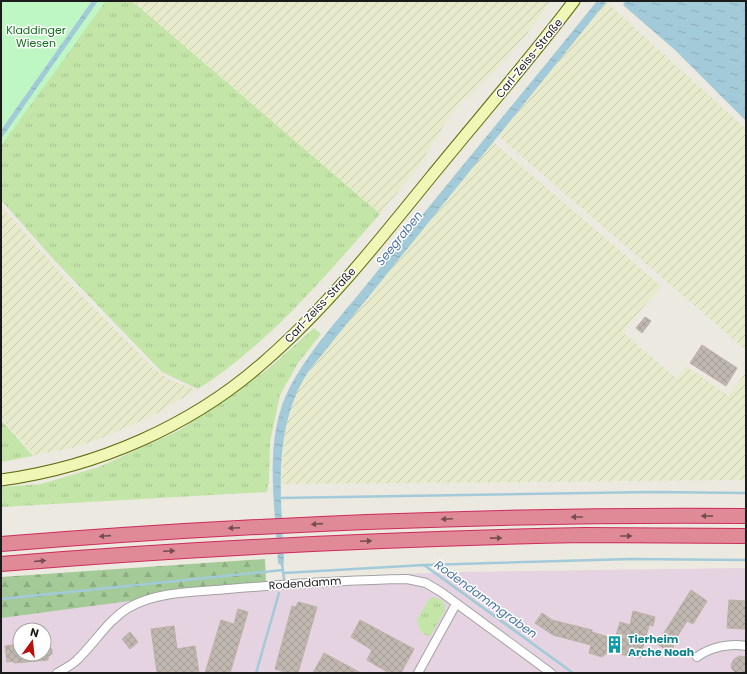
<svg xmlns="http://www.w3.org/2000/svg" width="747" height="674" font-family="Poppins,sans-serif">
<style>
.industrial{fill:#e5d3e1;fill-rule:evenodd}
.farmland{fill:url(#farmland-furrows)}
.grass{fill:url(#grass-tufts)}
.forest{fill:url(#forest-firs)}
.park{fill:#bef6c4}
.water{fill:url(#water-ripples)}
.lines{fill:none;stroke-linecap:round;stroke-linejoin:round}
.stream{stroke:#a2cad8;stroke-width:2.5}
.building{fill:url(#building-cross-hatch);stroke:#bdb0a4}
.minor-casing{stroke:#a2a2a2;stroke-width:10}
.secondary-casing{stroke:#5c6a09;stroke-width:13}
.motorway-casing{stroke:#cd2b5c;stroke-width:16}
.minor{stroke:#fff;stroke-width:8}
.secondary{stroke:#f0f6b5;stroke-width:11}
.motorway{stroke:#e18a97;stroke-width:14}
.oneway{fill:#744d53}
.labels{text-anchor:middle;dominant-baseline:central;stroke-width:3;stroke-linejoin:round;paint-order:stroke}
.park-label{font-size:11px;fill:#10721b;stroke:#fff}
.street-label{font-size:11px;fill:#1b1b1b;stroke:#fff}
.culture-label{font-size:11px;font-weight:bold;fill:#0d838f;stroke:#fff;text-anchor:start}
.water-label{font-size:12px;font-style:italic;fill:#4d76a5;stroke:#fff}
</style>
<defs>
<pattern id="farmland-furrows" width="10" height="10" patternUnits="userSpaceOnUse"><rect width="10" height="10" fill="#e7ebcc"/><path d="M-1 1l2-2M0 10L10 0M9 11l2-2" fill="none" stroke="#c6c9af"/></pattern>
<pattern id="grass-tufts" width="24" height="20" patternUnits="userSpaceOnUse"><rect width="24" height="20" fill="#c3e5a7"/><path d="M3 7l-1-3M5 7V3M7 7l1-3M15 17l-1-3M17 17v-4M19 17l1-3" fill="none" stroke="#a7c48f"/></pattern>
<pattern id="forest-firs" width="22" height="20" patternUnits="userSpaceOnUse"><rect width="22" height="20" fill="#a4ca97"/><path d="M5 1l3.5 6h-7zM16 11l3.5 6h-7z" fill="#8dad82"/></pattern>
<pattern id="water-ripples" width="26" height="14" patternUnits="userSpaceOnUse"><rect width="26" height="14" fill="#a2cad8"/><path d="M2 4q2-2 4 0t4 0M15 11q2-2 4 0t4 0" fill="none" stroke="#8badb9"/></pattern>
<pattern id="building-cross-hatch" width="8" height="8" patternUnits="userSpaceOnUse"><rect width="8" height="8" fill="#c0b8b0"/><path d="M0 0l8 8M0 8l8-8" fill="none" stroke="#a49e97"/></pattern>
</defs>
<rect width="100%" height="100%" fill="#ece9e0"/>
<path class="industrial" d="M 746,568 L 746,673 L 1,673 L 1,614 L 172,590 L 400,574 L 460,572 ZM 20,630 L 44,630 L 44,654 L 20,654 Z"/>
<g class="farmland">
<polygon points="132,1 551,1 526,35 498,67 454,109 419,166 380,214"/>
<polygon points="606,2 746,129 746,350 498,136"/>
<polygon points="493,142 661,286 622,332 677,379 686,366 729,396 746,372 746,480 281,484 285,428 297,388 308,372"/>
<polygon points="1,206 70,284 153,368 170,380 196,390 152,416 107,436 76,447 34,455 1,418"/>
</g>
<g class="grass">
<path d="M 87,1 L 132,1 L 380,214 C 323,278 272,341 198,389 L 162,372 L 56,262 L 1,200 L 1,123 Z"/>
<polygon points="314,328 321,334 298,363 280,395 270,442 269,480 267,492 1,507 1,487 41,484 99,467 180,430 267,370"/>
<polygon points="1,420 33,456 1,462"/>
<polygon points="433,597 442,600 445,606 445,610 430,637 421,632 417,620 429,599"/>
</g>
<polygon class="forest" points="265,559 266,583 1,618 1,577"/>
<polygon class="park" points="1,1 106,1 1,146"/>
<g class="water">
<polygon points="92,1 98,1 1,139 1,130"/>
<path d="M 597,1 L 607,1 L 308,372 C 272,428 281,497 284,560 L 283,567 L 278,563 C 276,514 266,460 280,412 C 292,367 342,316 371,279 C 445,186 522,94 597,1 Z"/>
<polygon points="625,1 746,1 746,121 675,50 623,5"/>
</g>
<g class="lines">
<g class="stream">
<polyline points="279,498 651,492 746,493"/>
<polyline points="282,564 284,579"/>
<polyline points="425,565 630,559 746,560"/>
<polyline points="284,573 424,565 573,673"/>
<polyline points="1,599 283,570"/>
<polyline points="256,673 279,593"/>
</g>
</g>
<g class="building">
<polygon points="645,317 651,321 642,333 636,328"/>
<polygon points="702,345 737,368 726,386 690,363"/>
<polygon points="691,590 707,601 693,624 687,621 672,645 674,646 670,652 657,644"/>
<polygon points="729,600 746,601 745,629 727,628"/>
<polygon points="298,602 317,607 298,673 288,673 275,669 292,606 296,607"/>
<polygon points="238,609 248,612 230,673 205,673 221,620 234,624"/>
<polygon points="633,611 655,617 653,626 649,625 640,658 608,652 602,657 589,653 591,645 553,635 535,623 542,613 552,620 592,630 592,632 615,639 620,622 630,625"/>
<polygon points="360,620 414,649 401,673 389,673 367,660 372,650 351,637"/>
<polygon points="174,626 177,649 195,646 199,673 175,673 174,671 157,673 151,629"/>
<polygon points="130,632 138,642 130,649 122,639"/>
<polygon points="44,643 52,649 52,654 48,657 48,660 14,663 14,661 7,662 5,646 20,644 20,654 44,654"/>
<polygon points="324,653 361,673 313,673"/>
<polygon points="740,656 746,657 746,673 736,673 732,669 731,665 734,659"/>
</g>
<g class="lines">
<defs>
<g id="minor">
<path d="M 697,657 C 710,647 730,643 746,646"/>
<path d="M 57,673 C 64,669 72,665 77,660 C 95,643 107,621 128,608 C 157,591 196,592 228,589 C 288,584 347,580 407,579 L 426,583 L 441,592 L 551,673"/>
<polyline points="418,673 456,604"/>
</g>
<path id="secondary" d="M 1,480 C 97,467 192,426 265,361 C 327,307 378,242 430,178 C 478,119 528,62 574,1"/>
<g id="motorway">
<path d="M 1,544 C 249,524 497,514 746,516"/>
<path d="M 1,564 C 195,548 390,539 585,535 C 639,535 692,536 746,536"/>
</g>
</defs>
<use href="#minor" class="minor-casing"/>
<use href="#secondary" class="secondary-casing"/>
<use href="#motorway" class="motorway-casing"/>
<use href="#minor" class="minor"/>
<use href="#secondary" class="secondary"/>
<use href="#motorway" class="motorway"/>
</g>
<defs><path id="oneway-solid" d="M-6-.8H1V-3.2L6.5 0L1 3.2V.8H-6Z"/></defs>
<g class="oneway">
<use href="#oneway-solid" transform="translate(707 516) rotate(-179)"/>
<use href="#oneway-solid" transform="translate(577 517) rotate(180)"/>
<use href="#oneway-solid" transform="translate(447 519) rotate(178)"/>
<use href="#oneway-solid" transform="translate(317 524) rotate(176)"/>
<use href="#oneway-solid" transform="translate(234 528) rotate(177)"/>
<use href="#oneway-solid" transform="translate(105 536) rotate(176)"/>
<use href="#oneway-solid" transform="translate(626 536)"/>
<use href="#oneway-solid" transform="translate(496 538) rotate(-1)"/>
<use href="#oneway-solid" transform="translate(366 541) rotate(-3)"/>
<use href="#oneway-solid" transform="translate(169 551) rotate(-3)"/>
<use href="#oneway-solid" transform="translate(40 561) rotate(-5)"/>
</g>
<defs>
<symbol id="building-bare" viewBox="-9 -9 18 18"><path d="M-4-6H4V6H1V3H-1V6H-4ZM-2.5-4.3h1.7v1.8h-1.7ZM.8-4.3h1.7v1.8H.8ZM-2.5-1h1.7V.8h-1.7ZM.8-1h1.7V.8H.8Z" fill="#0f9aa8" stroke="#fff" stroke-width="2.5" paint-order="stroke"/></symbol>
</defs>
<g fill-rule="evenodd">
<use href="#building-bare" x="602" y="632" width="25" height="25"/>
</g>
<g class="labels">
<g class="park-label">
<text x="36" y="30">Kladdinger<tspan x="36" dy="13">Wiesen</tspan></text>
</g>
<g class="street-label">
<text transform="translate(529 58) rotate(-51)">Carl-Zeiss-Straße</text>
<text transform="translate(320 305) rotate(-47)">Carl-Zeiss-Straße</text>
<text transform="translate(305 583) rotate(-4)">Rodendamm</text>
</g>
<g class="culture-label">
<text x="628" y="639">Tierheim<tspan x="628" dy="13">Arche Noah</tspan></text>
</g>
<g class="water-label">
<text transform="translate(399 238) rotate(-51)">Seegraben</text>
<text transform="translate(486 599) rotate(36)">Rodendammgraben</text>
</g>
</g>
<rect width="747" height="674" fill="none" stroke="#1b1b1b" stroke-width="4"/>
<g transform="translate(32 642) rotate(15)"><circle r="19" fill="#ffffff" stroke="#a4a4a4"/>
<path d="M0-3L7 15L0 10L-7 15Z" fill="#bd0f09"/>
<text y="-6" font-size="11" font-weight="bold" text-anchor="middle" fill="#1b1b1b">N</text>
</g>
</svg>
